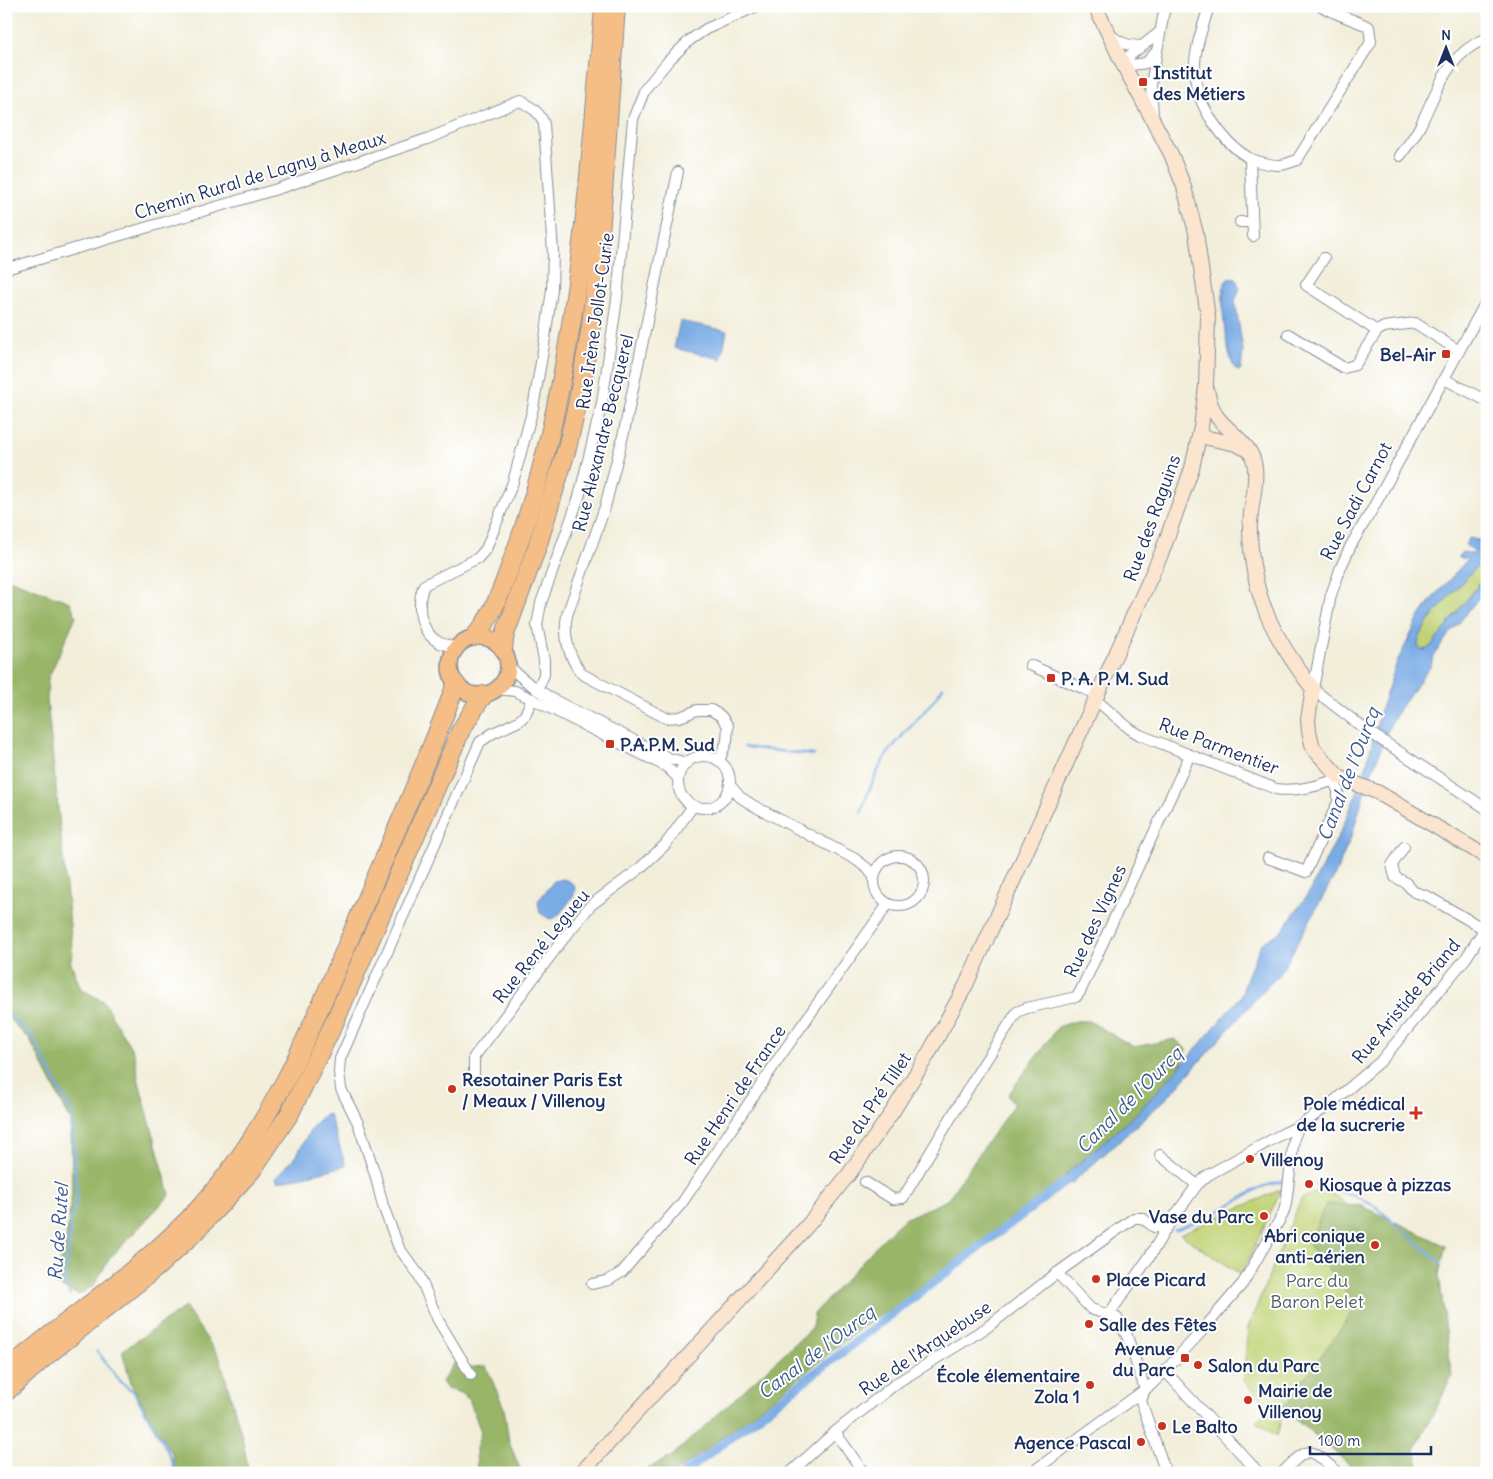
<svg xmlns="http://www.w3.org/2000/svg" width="1493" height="1479" font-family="Delius,sans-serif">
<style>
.green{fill:#c1d376;stroke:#6e816a}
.forest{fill:#98b567;stroke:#5a7262}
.water{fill:#79abe5;stroke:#4a6da2;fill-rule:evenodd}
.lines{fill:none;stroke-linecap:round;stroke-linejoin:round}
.stream{stroke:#79abe5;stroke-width:2.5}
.canal{stroke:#79abe5;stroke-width:9}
.street-casing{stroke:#868e9c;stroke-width:12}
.secondary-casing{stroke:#868e9c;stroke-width:16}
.primary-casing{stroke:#868e9c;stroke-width:18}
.highway-casing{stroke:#868e9c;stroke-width:20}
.street{stroke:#fff;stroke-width:10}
.secondary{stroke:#fbe5cf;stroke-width:14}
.primary{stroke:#f5be86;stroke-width:15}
.highway{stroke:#f5be86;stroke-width:18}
.poi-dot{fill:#c8321e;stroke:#fff;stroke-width:2}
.labels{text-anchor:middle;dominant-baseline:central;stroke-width:4;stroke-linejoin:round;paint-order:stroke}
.poi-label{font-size:18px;font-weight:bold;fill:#1b2f5e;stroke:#fff;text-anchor:start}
.street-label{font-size:18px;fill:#1b2f5e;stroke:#fff}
.park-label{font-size:18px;fill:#4d6065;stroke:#fff}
.water-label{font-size:19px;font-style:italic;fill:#3c5a8d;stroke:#fff}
</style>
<rect width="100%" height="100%" fill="#fff"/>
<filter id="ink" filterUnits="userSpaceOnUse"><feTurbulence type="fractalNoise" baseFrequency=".02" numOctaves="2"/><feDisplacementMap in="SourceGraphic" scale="10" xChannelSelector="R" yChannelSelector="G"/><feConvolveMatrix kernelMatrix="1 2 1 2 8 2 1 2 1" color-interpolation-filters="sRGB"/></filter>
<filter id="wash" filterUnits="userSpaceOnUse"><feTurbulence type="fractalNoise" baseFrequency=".0096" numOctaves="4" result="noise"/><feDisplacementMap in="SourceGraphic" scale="20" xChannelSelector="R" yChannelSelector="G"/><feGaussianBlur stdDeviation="1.12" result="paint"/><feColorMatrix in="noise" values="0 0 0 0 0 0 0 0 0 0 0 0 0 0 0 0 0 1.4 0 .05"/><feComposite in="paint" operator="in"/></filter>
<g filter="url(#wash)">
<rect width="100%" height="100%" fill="#f2eeda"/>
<g class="green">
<path d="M 1481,566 L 1484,568 L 1485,572 L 1477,587 L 1449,622 L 1448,626 L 1428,649 L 1422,650 L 1418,647 C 1415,629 1463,582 1476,567 Z"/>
<polygon points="1325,1188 1355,1212 1370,1304 1286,1400 1277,1436 1256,1422 1270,1407 1243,1381 1248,1327 1301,1199"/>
<polygon points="1282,1189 1241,1275 1180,1234"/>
</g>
<g class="forest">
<polygon points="6,578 70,602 76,616 48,679 47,700 73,955 70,961 81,989 103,1001 134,1053 139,1082 170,1195 110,1258 94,1285 79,1295 54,1284 65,1246 72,1193 71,1121 30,1040 6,1016"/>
<polygon points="1076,1021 1089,1021 1134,1047 1175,1039 1187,1050 1178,1075 1095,1153 974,1256 858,1330 770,1401 675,1473 639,1473 672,1456 812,1328 814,1314 881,1241 904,1219 947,1200 1014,1104 1008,1095 1058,1027"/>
<polygon points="1326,1204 1362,1206 1446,1246 1439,1274 1452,1377 1415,1449 1421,1473 1359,1473 1283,1408 1358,1305 1308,1244"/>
<polygon points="185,1307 220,1358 242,1436 249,1473 173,1473 173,1456 132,1386 122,1351"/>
<polygon points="460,1359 463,1368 486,1366 504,1408 509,1442 522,1473 477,1473 476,1449 481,1432 469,1399 461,1393 447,1389 442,1382 454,1363"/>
</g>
<g class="water">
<path d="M 1230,278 L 1236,279 L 1240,288 L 1235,301 L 1243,350 L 1241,370 L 1237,371 C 1226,361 1220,302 1224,287 C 1225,282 1226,280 1230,278 Z"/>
<polygon points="680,321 727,331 721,359 674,348"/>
<path d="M 1469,538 L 1477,540 L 1487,539 L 1487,587 L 1455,628 L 1452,630 L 1435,654 L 1430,667 L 1399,709 L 1389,727 L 1363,797 L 1353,832 L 1334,877 L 1280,974 L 1263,991 L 1168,1097 L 1071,1184 L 1065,1175 L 1134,1116 L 1189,1057 L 1241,996 L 1247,977 L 1261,944 L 1282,931 L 1308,894 L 1341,831 L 1363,778 L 1381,709 L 1397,662 L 1420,616 L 1431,600 L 1468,559 L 1458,557 L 1462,552 L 1474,554 L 1475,551 L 1465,545 ZM 1481,566 L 1484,568 L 1485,572 L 1477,587 L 1449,623 L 1448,626 L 1428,649 L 1422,650 L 1418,647 C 1415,629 1463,582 1476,567 Z"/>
<path d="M 563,879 C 583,885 574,896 565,907 C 560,913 558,918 550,919 L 540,913 L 538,901 L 554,881 Z"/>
<path d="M 329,1114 L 346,1166 L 278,1182 L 276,1178 C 283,1170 291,1162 297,1154 C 306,1141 313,1117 329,1114 Z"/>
</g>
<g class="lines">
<g class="stream">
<polyline points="744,747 814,755"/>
<path d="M 861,813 C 867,794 875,774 886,756 C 903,731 927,713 943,687"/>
<polyline points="6,1012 32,1036 72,1113 77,1200 71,1220 65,1283 70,1295"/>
<polyline points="1316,1184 1356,1196 1376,1207 1441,1263"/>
<polyline points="1175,1230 1211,1216 1261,1187 1283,1181"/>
<polyline points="97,1351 120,1381 134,1392 166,1448 177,1473"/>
</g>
<polyline class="canal" points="684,1473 1078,1172"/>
</g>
</g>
<g filter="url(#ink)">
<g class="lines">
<defs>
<g id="street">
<path d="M 1209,6 C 1203,27 1193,51 1195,74 C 1196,104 1223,143 1249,158 C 1255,162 1272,165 1279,165 C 1285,165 1292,162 1297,160 L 1371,42 L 1369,27 C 1353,19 1336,15 1321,6"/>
<path d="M 1112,36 C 1121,44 1128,45 1140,46"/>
<polyline points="1155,53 1146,63 1124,66 1128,57 1160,32"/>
<polyline points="1153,115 1151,85 1165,6"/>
<path d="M 1400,156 C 1407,146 1416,135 1421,124 C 1438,89 1447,54 1487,38"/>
<polyline points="1250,159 1253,236"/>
<path d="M 678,172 L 624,432 L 605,507 L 567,615 C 563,636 569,658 582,674 L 666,718 L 680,717 L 697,710 L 711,710 L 721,716 L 728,726 L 727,741 L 719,761"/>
<polyline points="1240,222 1252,222"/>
<polyline points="1324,258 1306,285 1377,331"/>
<path d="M 6,269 L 277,189 L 427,139 L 520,101 C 531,107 540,112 544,124 L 553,252 L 552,290 L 544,345 L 533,408 L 513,482 L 486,549 L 478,558 L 424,585 C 416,605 419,632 440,643 C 445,645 451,646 456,647"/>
<polyline points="1487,300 1372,510 1351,545 1341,567 1331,595 1313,689 1366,730 1487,809"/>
<polyline points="1288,334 1344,368 1355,365 1377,331 1384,327 1415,323 1459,351"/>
<polyline points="1444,379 1487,401"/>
<path d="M 508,664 C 520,679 538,690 554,700 L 669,758 L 687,763"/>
<polyline points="1030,665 1098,695"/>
<polyline points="497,689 515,691 532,699 667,767 678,778"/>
<polyline points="537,690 544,675 544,660 537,625 541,603 579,497 602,403 617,299 633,119 645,89 669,60 690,40 706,29 757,6"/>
<path d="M 1096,700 L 1130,729 L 1140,735 L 1276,789 C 1292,792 1324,786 1339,777"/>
<circle cx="704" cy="782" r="26"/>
<polyline points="730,785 740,797 754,806 855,859 868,869 874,877"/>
<polyline points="1404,847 1392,865 1395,877 1406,883 1414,892 1427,896 1484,929"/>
<circle cx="899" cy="881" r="25"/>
<polyline points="1268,858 1306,872 1338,802 1338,790 1333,781"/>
<polyline points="474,1076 474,1057 564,938 591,905 638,870 665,845 693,806"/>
<polyline points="1160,1155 1197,1185"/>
<polyline points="865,1182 893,1199 903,1198 977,1074 1017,1012 1027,1008 1076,997 1080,992 1190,755"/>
<polyline points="1057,1273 1091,1309 1117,1318 1127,1336 1145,1389"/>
<polyline points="592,1284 609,1280 622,1272 682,1203 781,1055 888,904"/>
<polyline points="1109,1314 1150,1256 1167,1227"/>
<polyline points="1165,1371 1259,1473"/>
<polyline points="471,1375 438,1320 419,1275 399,1248 383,1206 375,1174 358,1123 341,1089 339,1072 340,1059 480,742 493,733 519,721 525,715 532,699"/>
<polyline points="1145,1389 1141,1401 1166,1473"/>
<polyline points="835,1432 864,1473"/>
<polyline points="790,1473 835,1432 898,1382 986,1328 1057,1273 1134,1218 1142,1218 1154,1227 1167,1227 1197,1185 1208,1175 1284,1133 1299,1126 1328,1106 1380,1062 1466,958 1487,925"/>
<polyline points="1031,1473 1151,1385 1165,1371 1201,1332 1243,1283 1283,1214 1286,1204 1294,1138 1299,1126"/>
<path d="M 1282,1473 C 1312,1442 1309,1449 1339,1473"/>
</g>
<g id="secondary">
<path d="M 1208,394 C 1210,403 1213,411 1218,418 C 1229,432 1250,444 1254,462 C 1259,481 1249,510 1250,530 C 1251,596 1274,638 1313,689 L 1308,719 L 1309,731 L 1313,748 L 1339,777 L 1377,792 L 1487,857"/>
<polyline points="1199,436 1236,444 1244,448"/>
<polyline points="581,1473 808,1225 849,1174 893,1111 930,1051 966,985 1162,552 1192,468 1201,427 1206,386 1208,317 1196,233 1184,187 1171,154 1124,66 1095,6"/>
</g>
<circle id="primary" cx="479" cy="666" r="29"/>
<g id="highway">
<path d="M 474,637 C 493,619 505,580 514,556 C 578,381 587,193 604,9"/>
<polyline points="503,648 505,634 537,547 567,448 578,401 591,326 601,221 616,6"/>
<path d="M 6,1371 C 71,1315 144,1269 202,1205 C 277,1121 318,1012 362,910 C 394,835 428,761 456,684"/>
<polyline points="6,1392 45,1357 156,1268 195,1232 252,1170 290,1113 335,1021 461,730 479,701 484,695"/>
</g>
</defs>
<use href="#street" class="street-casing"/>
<use href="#secondary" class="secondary-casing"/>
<use href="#primary" class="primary-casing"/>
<use href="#highway" class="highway-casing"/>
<use href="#street" class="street"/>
<use href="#secondary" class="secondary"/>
<use href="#primary" class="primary"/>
<use href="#highway" class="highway"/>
</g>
</g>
<g class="poi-dot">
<rect x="1138" y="77" width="10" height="10" rx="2.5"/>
<rect x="1441" y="349" width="10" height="10" rx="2.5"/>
<rect x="1046" y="673" width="10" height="10" rx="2.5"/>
<rect x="605" y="739" width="10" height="10" rx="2.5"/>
<circle cx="452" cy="1089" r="5"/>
<path d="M1413.5 1105.5h5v5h5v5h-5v5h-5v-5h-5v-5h5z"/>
<circle cx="1250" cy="1159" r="5"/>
<circle cx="1309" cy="1184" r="5"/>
<circle cx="1264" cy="1216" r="5"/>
<circle cx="1375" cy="1245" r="5"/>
<circle cx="1096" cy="1279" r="5"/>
<circle cx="1089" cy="1324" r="5"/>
<rect x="1180" y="1353" width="10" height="10" rx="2.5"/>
<circle cx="1198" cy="1365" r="5"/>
<circle cx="1090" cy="1385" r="5"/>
<circle cx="1248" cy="1400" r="5"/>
<circle cx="1162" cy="1426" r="5"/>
<circle cx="1141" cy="1442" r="5"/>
</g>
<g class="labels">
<g class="poi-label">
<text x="1153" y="72">Institut<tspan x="1153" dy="21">des Métiers</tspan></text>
<text x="1436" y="354" text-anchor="end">Bel-Air</text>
<text x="1061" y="678">P. A. P. M. Sud</text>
<text x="620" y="744">P.A.P.M. Sud</text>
<text x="462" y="1079">Resotainer Paris Est<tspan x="462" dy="21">/ Meaux / Villenoy</tspan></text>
<text x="1405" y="1103" text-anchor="end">Pole médical<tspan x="1405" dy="21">de la sucrerie</tspan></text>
<text x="1260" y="1159">Villenoy</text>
<text x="1319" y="1184">Kiosque à pizzas</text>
<text x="1254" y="1216" text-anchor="end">Vase du Parc</text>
<text x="1365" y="1235" text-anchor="end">Abri conique<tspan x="1365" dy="21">anti-aérien</tspan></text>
<text x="1106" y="1279">Place Picard</text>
<text x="1099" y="1324">Salle des Fêtes</text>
<text x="1175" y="1348" text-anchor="end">Avenue<tspan x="1175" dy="21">du Parc</tspan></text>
<text x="1208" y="1365">Salon du Parc</text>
<text x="1080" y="1375" text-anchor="end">École élementaire<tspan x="1080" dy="21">Zola 1</tspan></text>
<text x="1258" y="1390">Mairie de<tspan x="1258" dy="21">Villenoy</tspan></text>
<text x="1172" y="1426">Le Balto</text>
<text x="1131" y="1442" text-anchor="end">Agence Pascal</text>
</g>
<g class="street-label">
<text transform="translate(260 175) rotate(-17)">Chemin Rural de Lagny à Meaux</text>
<text transform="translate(595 321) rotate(-82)">Rue Irène Jollot-Curie</text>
<text transform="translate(603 433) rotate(-76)">Rue Alexandre Becquerel</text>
<text transform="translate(1356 501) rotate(-62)">Rue Sadi Carnot</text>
<text transform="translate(1152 518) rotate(-70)">Rue des Raguins</text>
<text transform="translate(1219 746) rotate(21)">Rue Parmentier</text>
<text transform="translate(1095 921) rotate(-65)">Rue des Vignes</text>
<text transform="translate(541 946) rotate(-51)">Rue René Legueu</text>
<text transform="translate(1406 1001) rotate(-50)">Rue Aristide Briand</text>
<text transform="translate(735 1095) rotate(-56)">Rue Henri de France</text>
<text transform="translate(870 1108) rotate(-56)">Rue du Pré Tillet</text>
<text transform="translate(925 1348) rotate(-34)">Rue de l'Arquebuse</text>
</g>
<g class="park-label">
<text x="1317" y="1280">Parc du<tspan x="1317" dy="21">Baron Pelet</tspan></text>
</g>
<g class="water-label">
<text transform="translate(1348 774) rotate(-69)">Canal de l'Ourcq</text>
<text transform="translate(1129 1100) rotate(-45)">Canal de l'Ourcq</text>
<text transform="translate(58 1232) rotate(-86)">Ru de Rutel</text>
<text transform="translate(816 1352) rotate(-37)">Canal de l'Ourcq</text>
</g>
</g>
<rect width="1493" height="1479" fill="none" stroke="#fff" stroke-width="25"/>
<g transform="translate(1446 48)" stroke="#ffffff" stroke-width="4" paint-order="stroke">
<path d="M0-4L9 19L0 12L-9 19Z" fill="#1b2f5e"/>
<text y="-8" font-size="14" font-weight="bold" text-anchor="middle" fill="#1b2f5e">N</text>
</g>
<path d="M1310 1446v8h121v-8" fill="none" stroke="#1b2f5e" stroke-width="2.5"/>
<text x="1318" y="1446" font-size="15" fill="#1b2f5e" stroke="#ffffff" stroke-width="4" paint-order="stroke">100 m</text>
</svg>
